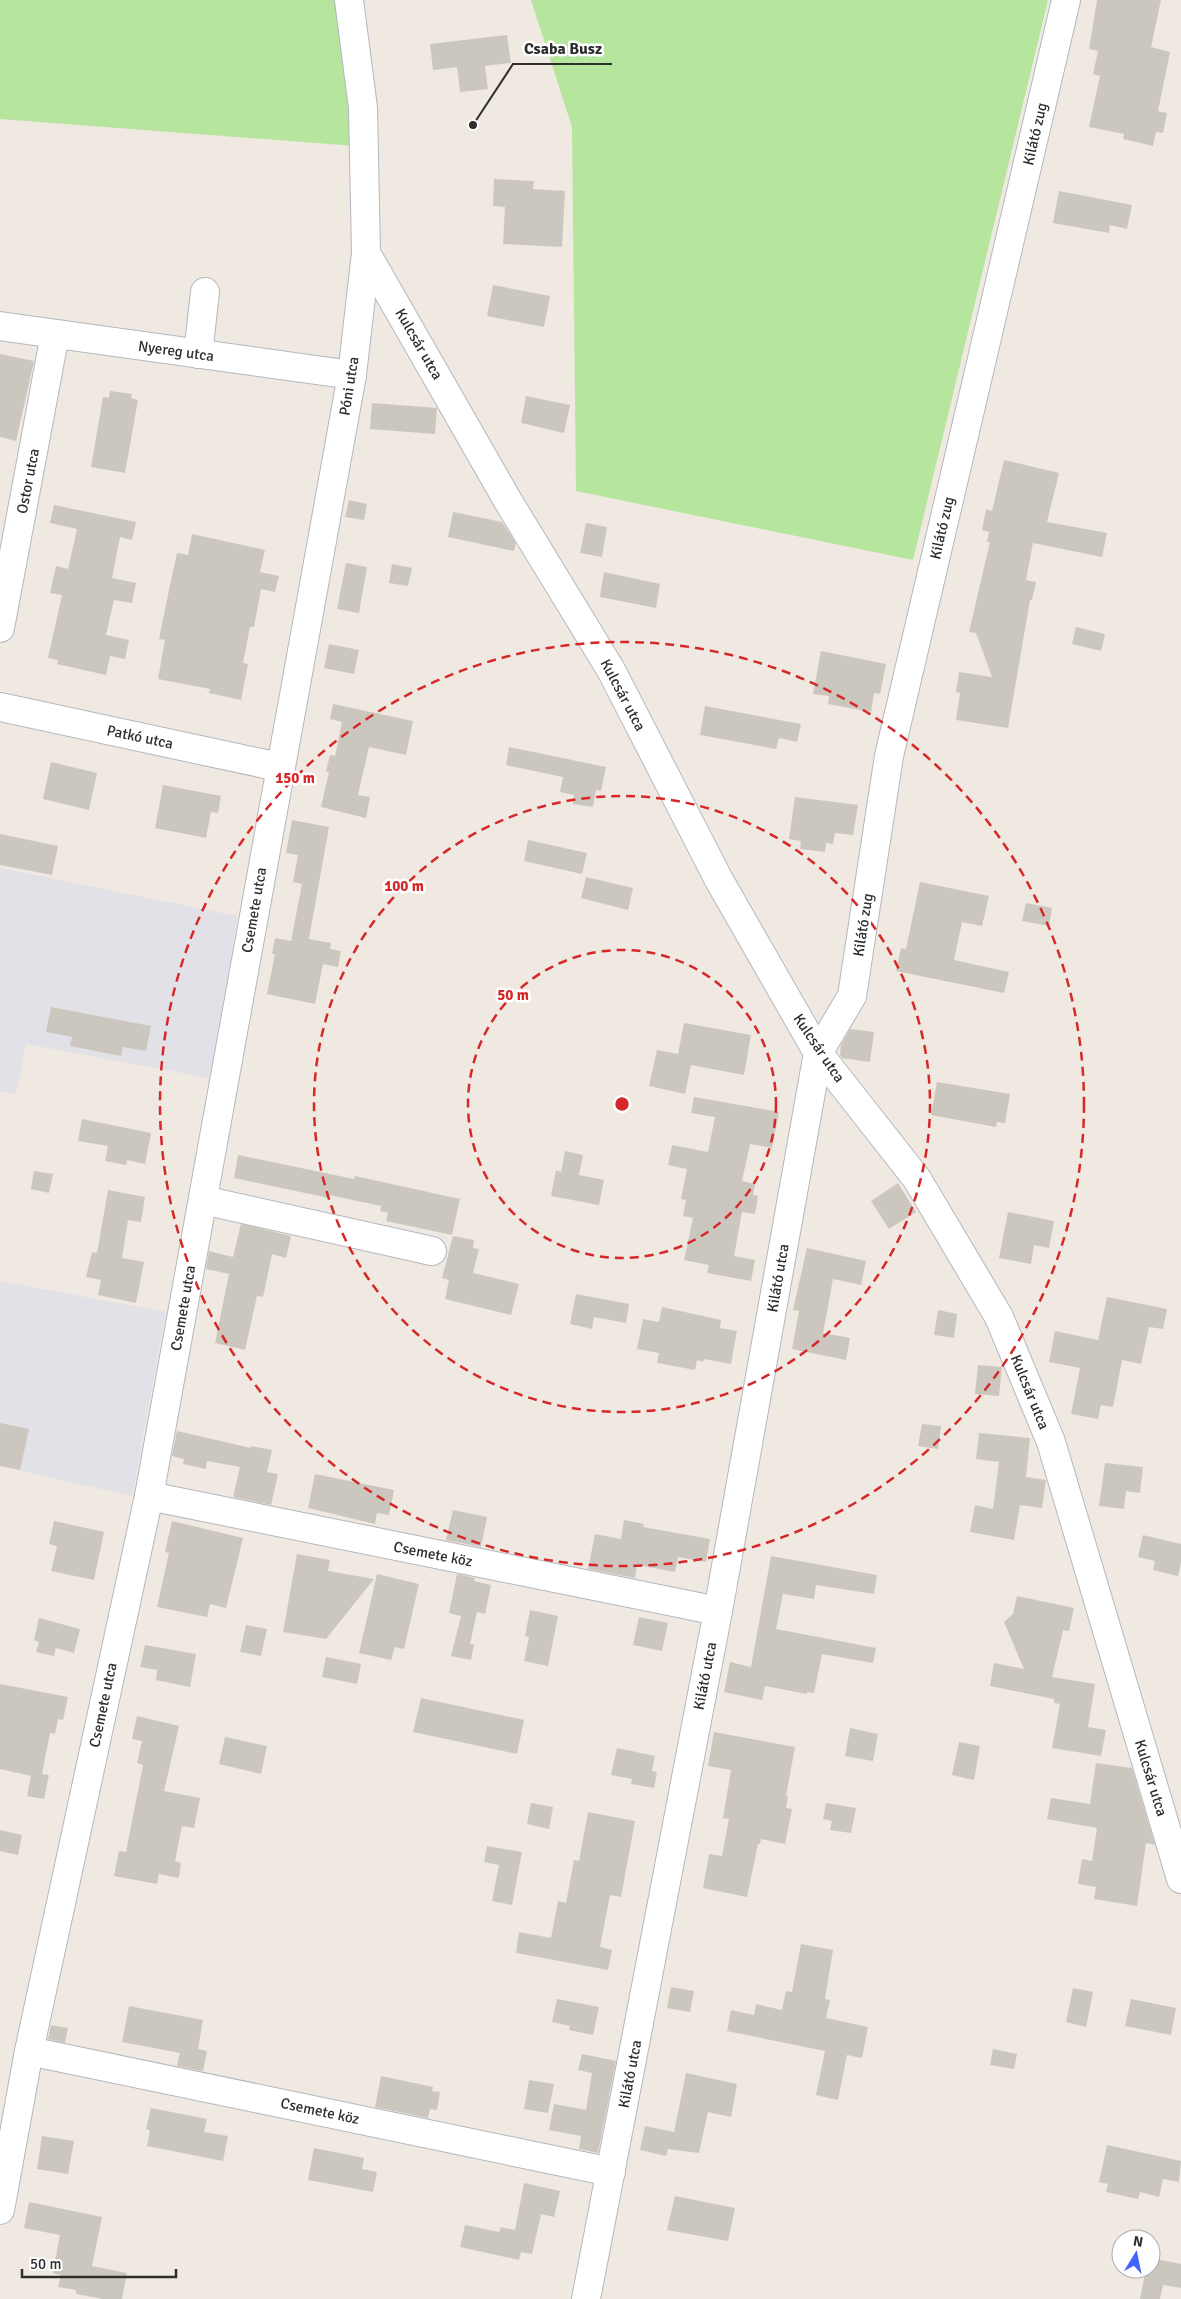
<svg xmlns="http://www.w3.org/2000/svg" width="1181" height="2299" font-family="Signika,sans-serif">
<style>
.industrial{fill:#e3e1e8}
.green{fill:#b6e59e}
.building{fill:#cbc7bf}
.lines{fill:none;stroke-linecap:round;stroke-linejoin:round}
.minor-casing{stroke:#b4b7c1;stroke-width:30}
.minor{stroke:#fff;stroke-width:28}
.ring{fill:none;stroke:#d62828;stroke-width:2.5;stroke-dasharray:9 6}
.labels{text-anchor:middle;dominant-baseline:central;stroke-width:5;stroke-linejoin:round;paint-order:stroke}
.street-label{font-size:15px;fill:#2e2e2e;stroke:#fff}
.centre{fill:#d62828;stroke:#fff;stroke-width:2.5}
.ring-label{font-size:15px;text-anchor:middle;font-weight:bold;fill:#d62828;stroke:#fff;stroke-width:5;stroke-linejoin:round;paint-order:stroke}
.leader{fill:none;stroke:#2e2e2e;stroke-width:2}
.callout-dot{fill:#2e2e2e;stroke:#fff;stroke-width:2}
.callout-label{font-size:16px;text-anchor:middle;font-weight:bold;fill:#2e2e2e;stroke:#fff;stroke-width:5;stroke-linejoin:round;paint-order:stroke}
</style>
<rect width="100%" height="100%" fill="#efe9e1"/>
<g class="industrial">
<polygon points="0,868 237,916 214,1079 26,1044 16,1094 0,1091"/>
<polygon points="0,1281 166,1312 132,1496 0,1466"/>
</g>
<g class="green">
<polygon points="0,0 346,0 355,146 0,119"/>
<polygon points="531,0 1048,0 913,560 576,491 572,127"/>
</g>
<g class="building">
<polygon points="1097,0 1161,0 1151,47 1170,52 1158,111 1167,113 1163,133 1156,132 1153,146 1123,139 1124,134 1089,127 1100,76 1093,74 1098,51 1089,49"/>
<polygon points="507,35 511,63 485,66 488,89 460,92 457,67 433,70 430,44"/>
<polygon points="494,179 534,181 533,189 565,191 562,247 503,244 505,207 493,206"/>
<polygon points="1059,191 1132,205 1127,229 1110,225 1109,233 1053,223"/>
<polygon points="493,285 550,296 544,327 487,316"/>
<polygon points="0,354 34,361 16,441 0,437"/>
<polygon points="110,391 132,394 131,398 138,400 125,473 91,467 103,397 109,398"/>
<polygon points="526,396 570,405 564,433 521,423"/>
<polygon points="372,403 437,408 435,434 370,429"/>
<polygon points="1004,460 1059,473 1047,522 1107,533 1102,557 1033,543 1026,580 1036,582 1032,600 1030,600 1008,728 956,720 960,693 956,692 959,672 992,677 976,633 969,632 990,542 987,542 989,532 982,530 986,509 992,511"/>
<polygon points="349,500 367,504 364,520 345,517"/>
<polygon points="54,505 136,522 132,540 120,537 112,578 136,583 132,603 114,600 106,635 129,640 125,659 110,656 106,675 57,664 58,660 48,658 62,595 50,593 56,566 68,569 77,529 50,523"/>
<polygon points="453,512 502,522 516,543 514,551 448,537"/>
<polygon points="586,523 607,527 602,557 580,553"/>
<polygon points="192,534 265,550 260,572 279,576 275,592 261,589 254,627 250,627 243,663 248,664 241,700 209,693 210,689 158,679 165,640 159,639 169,590 177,553 188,555"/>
<polygon points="346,563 367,567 359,613 337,609"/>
<polygon points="392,564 412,568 408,586 389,583"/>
<polygon points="604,572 660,584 656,608 600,597"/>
<polygon points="1076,627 1105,634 1101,651 1072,644"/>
<polygon points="329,644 359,650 354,674 324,668"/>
<polygon points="821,651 886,664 880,694 874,693 871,712 828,704 829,696 813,694"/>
<polygon points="333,704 413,721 406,755 369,747 358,795 370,797 366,818 321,807 329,772 326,771 330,755 335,756 342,722 330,719"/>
<polygon points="705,706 801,724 797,742 779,738 776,749 700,735"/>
<polygon points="509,747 606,767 601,791 596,790 593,807 573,804 574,795 560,792 563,777 506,765"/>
<polygon points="51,762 97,773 89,810 43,799"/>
<polygon points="163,785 221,796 218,813 211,812 206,838 155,828"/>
<polygon points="795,797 858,805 853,835 835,833 833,844 826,843 825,852 800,849 801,841 789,839"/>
<polygon points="292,820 329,827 309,939 331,943 330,949 341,951 338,967 323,964 315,1004 267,994 275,954 272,954 275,938 291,941 302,884 293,882 298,855 286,853"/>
<polygon points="0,834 58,846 52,875 0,865"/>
<polygon points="528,840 587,853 582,874 524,861"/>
<polygon points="586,877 633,888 628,910 581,898"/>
<polygon points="920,882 989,896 982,926 962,922 954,960 1009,972 1004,993 896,971 901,948 906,949"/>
<polygon points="1026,903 1052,908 1049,926 1022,921"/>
<polygon points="51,1007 151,1026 146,1051 123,1047 121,1056 70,1046 72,1037 46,1032"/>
<polygon points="684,1023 751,1035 744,1075 691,1065 685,1094 649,1086 657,1050 678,1054"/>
<polygon points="850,1029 874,1032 870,1062 842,1058 840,1055 841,1045"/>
<polygon points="937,1082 1010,1094 1005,1123 997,1122 996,1127 931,1115"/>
<polygon points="694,1097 779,1112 772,1148 750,1144 742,1181 755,1184 753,1195 758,1196 755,1214 742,1212 734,1256 755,1260 751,1281 707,1273 709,1265 684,1260 693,1218 683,1216 686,1200 681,1199 687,1169 668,1165 672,1145 708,1152 715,1117 691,1113"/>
<polygon points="82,1119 151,1133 145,1164 127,1160 126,1165 105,1161 108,1146 78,1141"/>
<polygon points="565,1151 583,1155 579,1175 604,1180 599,1205 551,1196 556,1170 561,1172"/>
<polygon points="238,1155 354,1179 355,1176 460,1199 452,1235 386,1221 388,1213 380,1211 381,1206 329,1195 329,1198 234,1178"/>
<polygon points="34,1171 53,1174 49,1193 31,1189"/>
<polygon points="898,1183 916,1212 889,1229 871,1201"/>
<polygon points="108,1190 145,1197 141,1222 128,1220 122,1258 144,1262 136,1303 98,1295 101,1280 86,1277 92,1252 97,1253"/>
<polygon points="1008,1212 1054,1221 1049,1248 1034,1245 1031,1264 999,1258"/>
<polygon points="241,1224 291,1236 286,1258 272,1254 263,1297 257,1296 245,1350 215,1343 229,1274 206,1269 209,1251 233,1257"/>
<polygon points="453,1236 474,1240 473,1248 479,1249 473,1273 519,1284 511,1315 445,1299 449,1280 442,1278"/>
<polygon points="807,1248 866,1261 861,1285 833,1279 823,1333 850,1338 846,1360 792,1349 799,1311 793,1310"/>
<polygon points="576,1294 629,1304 626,1323 594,1317 592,1329 570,1324"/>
<polygon points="1107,1297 1167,1309 1163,1329 1149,1327 1141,1364 1122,1360 1113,1407 1101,1405 1098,1419 1071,1414 1080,1368 1049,1362 1055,1331 1098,1340"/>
<polygon points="662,1307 721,1320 720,1328 737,1331 731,1364 704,1359 703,1362 697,1360 695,1370 657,1363 659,1353 637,1349 643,1319 659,1322"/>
<polygon points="938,1310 957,1314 954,1338 934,1335"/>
<polygon points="978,1365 1002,1367 999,1396 975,1394"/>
<polygon points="0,1423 29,1429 20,1470 0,1466"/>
<polygon points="922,1424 941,1426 938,1449 918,1446"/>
<polygon points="177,1431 251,1448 251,1446 272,1450 267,1472 278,1474 271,1505 233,1497 240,1467 207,1461 206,1469 183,1464 184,1459 172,1456"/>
<polygon points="979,1433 1030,1438 1026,1477 1046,1480 1042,1508 1020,1505 1014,1540 970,1532 975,1505 993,1509 999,1462 976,1459"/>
<polygon points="1105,1463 1143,1467 1140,1493 1126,1491 1124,1509 1099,1506"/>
<polygon points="315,1474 394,1490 389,1515 377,1513 375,1524 308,1508"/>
<polygon points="453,1510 487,1517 481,1547 446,1540"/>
<polygon points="624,1520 644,1524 643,1527 710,1539 706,1562 678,1557 675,1572 637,1565 635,1578 588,1569 595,1534 621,1539"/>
<polygon points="54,1521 104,1532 94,1580 51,1571 57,1546 49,1544"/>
<polygon points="172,1521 243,1538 226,1608 210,1604 207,1617 157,1607 169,1553 165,1552"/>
<polygon points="1143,1535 1181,1544 1181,1562 1178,1576 1153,1570 1155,1561 1138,1557"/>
<polygon points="297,1554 330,1560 328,1571 374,1579 326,1639 283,1632"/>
<polygon points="771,1556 877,1575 874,1594 816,1585 814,1599 783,1594 776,1629 876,1648 873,1663 822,1654 814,1693 807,1692 807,1694 765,1686 762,1700 724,1692 730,1662 751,1667"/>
<polygon points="377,1574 419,1584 404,1649 395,1647 391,1660 359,1653"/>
<polygon points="457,1574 475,1578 474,1581 491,1585 485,1614 477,1612 470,1644 474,1645 471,1660 451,1656 461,1616 449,1613"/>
<polygon points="1017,1596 1074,1608 1069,1631 1063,1630 1052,1677 1095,1684 1088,1727 1106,1730 1101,1756 1052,1748 1060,1704 1054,1703 1054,1699 990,1686 994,1663 1024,1669 1004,1622 1013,1614"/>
<polygon points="530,1610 558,1616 548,1666 524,1661 529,1637 525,1636"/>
<polygon points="639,1617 668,1623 662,1651 633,1645"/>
<polygon points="39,1618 80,1629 74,1653 56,1648 54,1656 36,1652 39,1642 34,1640"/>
<polygon points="246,1625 267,1629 261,1656 240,1652"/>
<polygon points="145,1645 196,1654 190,1687 156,1680 157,1670 140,1667"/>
<polygon points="326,1657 361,1664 357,1684 322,1677"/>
<polygon points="0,1684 68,1697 63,1720 58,1719 55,1734 50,1733 42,1774 49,1775 44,1799 27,1796 31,1776 0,1769"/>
<polygon points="421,1698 524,1720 517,1754 413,1732"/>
<polygon points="137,1716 179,1726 164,1791 200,1798 194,1828 182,1826 175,1861 181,1863 179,1878 159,1874 157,1884 114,1876 119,1851 126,1852 143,1765 137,1763 142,1741 132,1739"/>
<polygon points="850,1728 878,1734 873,1761 845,1756"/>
<polygon points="714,1732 795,1747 786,1796 788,1796 786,1808 792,1809 785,1844 761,1839 760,1844 758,1844 747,1897 703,1888 709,1854 722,1856 729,1819 723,1818 731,1770 708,1766"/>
<polygon points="225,1737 267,1746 261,1774 219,1764"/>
<polygon points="959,1742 980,1746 974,1780 952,1775"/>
<polygon points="617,1748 655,1756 652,1771 657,1772 654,1788 631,1784 632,1779 611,1775"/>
<polygon points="1096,1763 1132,1768 1155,1845 1146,1843 1137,1906 1094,1899 1096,1887 1078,1884 1082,1859 1092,1861 1097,1828 1047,1819 1051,1798 1090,1804"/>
<polygon points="531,1803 553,1807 549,1829 527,1824"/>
<polygon points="826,1803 856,1808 851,1833 830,1830 832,1821 823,1819"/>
<polygon points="588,1812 635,1821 621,1897 610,1895 600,1947 612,1950 608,1970 516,1953 519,1932 551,1938 558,1901 566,1903 574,1860 579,1861"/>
<polygon points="0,1830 22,1835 18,1855 0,1851"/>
<polygon points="487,1846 522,1852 512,1905 492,1901 499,1865 484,1862"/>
<polygon points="801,1944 833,1950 825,1999 830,2000 826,2018 868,2027 862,2058 847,2055 838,2100 816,2095 825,2051 727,2031 731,2010 754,2015 756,2004 782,2010 786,1991 792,1992"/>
<polygon points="671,1987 694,1991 690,2012 667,2008"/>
<polygon points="1073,1988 1093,1992 1086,2027 1066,2022"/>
<polygon points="557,1999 599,2007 593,2035 569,2030 570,2026 552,2022"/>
<polygon points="1131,1999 1176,2008 1171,2035 1125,2026"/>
<polygon points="129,2006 203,2020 198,2049 207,2051 203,2071 177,2066 180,2053 122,2042"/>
<polygon points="51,2025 68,2028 65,2043 48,2039"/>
<polygon points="993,2049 1017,2054 1014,2069 990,2065"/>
<polygon points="582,2054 616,2061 598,2153 579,2149 581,2136 549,2130 554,2104 586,2110 592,2073 578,2070"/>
<polygon points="686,2073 737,2084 731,2117 708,2112 699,2153 668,2149 666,2156 640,2150 645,2126 674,2132"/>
<polygon points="381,2076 433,2087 432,2091 440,2092 437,2110 430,2109 428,2118 375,2107"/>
<polygon points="529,2080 554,2084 548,2113 524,2109"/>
<polygon points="151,2108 207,2119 204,2132 228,2136 223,2161 147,2146 150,2130 146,2129"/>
<polygon points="42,2136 74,2141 68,2174 37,2169"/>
<polygon points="1107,2145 1181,2161 1179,2182 1163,2179 1159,2197 1140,2192 1138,2199 1106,2192 1108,2184 1099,2182"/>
<polygon points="314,2148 364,2158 362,2169 377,2172 373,2192 308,2180"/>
<polygon points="524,2183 560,2191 554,2217 541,2214 532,2254 521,2252 519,2260 460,2247 465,2225 499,2232 501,2227 515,2230"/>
<polygon points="675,2196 735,2208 728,2241 667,2230"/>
<polygon points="29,2202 102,2217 92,2266 127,2273 122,2299 103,2299 76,2294 76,2290 58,2287 61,2275 53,2273 60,2235 24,2228"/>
<polygon points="1151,2258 1181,2264 1181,2288 1163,2285 1160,2299 1140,2299 1146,2269 1151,2269"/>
</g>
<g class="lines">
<defs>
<g id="minor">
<polyline points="366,253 508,501 611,670 719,880 818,1053 917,1179 999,1317 1051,1442 1181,1879"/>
<polyline points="0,326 352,375"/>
<polyline points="198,354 205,292"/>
<polyline points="0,628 55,334"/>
<polyline points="0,707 279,767"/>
<polyline points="203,1200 432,1251"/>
<polyline points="149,1496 718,1611"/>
<polyline points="29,2051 611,2172"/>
<polyline points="0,2210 29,2051 149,1496 352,375 366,253 363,108 349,0"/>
<polyline points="586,2299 718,1611 818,1053 852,996 889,756 1066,0"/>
</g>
</defs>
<use href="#minor" class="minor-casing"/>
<use href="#minor" class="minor"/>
</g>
<g class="ring">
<circle cx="622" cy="1104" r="154"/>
<circle cx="622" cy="1104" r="308"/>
<circle cx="622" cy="1104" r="462"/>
</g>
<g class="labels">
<g class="street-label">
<text transform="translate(1035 134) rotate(-77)">Kilátó zug</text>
<text transform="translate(419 344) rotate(60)">Kulcsár utca</text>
<text transform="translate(176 351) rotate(8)">Nyereg utca</text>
<text transform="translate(349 386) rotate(-81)">Póni utca</text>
<text transform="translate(28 481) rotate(-79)">Ostor utca</text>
<text transform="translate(942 528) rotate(-77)">Kilátó zug</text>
<text transform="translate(623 695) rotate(62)">Kulcsár utca</text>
<text transform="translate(140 737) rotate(12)">Patkó utca</text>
<text transform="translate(254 910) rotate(-80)">Csemete utca</text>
<text transform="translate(863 925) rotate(-81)">Kilátó zug</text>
<text transform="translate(819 1048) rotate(56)">Kulcsár utca</text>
<text transform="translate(778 1278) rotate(-80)">Kilátó utca</text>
<text transform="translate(183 1308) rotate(-80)">Csemete utca</text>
<text transform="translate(1030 1392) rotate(68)">Kulcsár utca</text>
<text transform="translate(433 1554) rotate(11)">Csemete köz</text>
<text transform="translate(705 1676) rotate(-79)">Kilátó utca</text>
<text transform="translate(103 1705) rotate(-78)">Csemete utca</text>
<text transform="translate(1151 1778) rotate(73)">Kulcsár utca</text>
<text transform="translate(630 2074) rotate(-79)">Kilátó utca</text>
<text transform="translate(320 2111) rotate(12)">Csemete köz</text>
</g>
</g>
<circle cx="622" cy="1104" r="8" class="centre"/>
<g class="ring-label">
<text x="295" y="783">150 m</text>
<text x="404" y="891">100 m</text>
<text x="513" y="1000">50 m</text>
</g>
<path class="leader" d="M473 125L513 64H612"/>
<circle class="callout-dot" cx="473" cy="125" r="5"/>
<g class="callout-label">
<text x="563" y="54">Csaba Busz</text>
</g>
<g transform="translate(1136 2254) rotate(10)"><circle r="24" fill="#ffffff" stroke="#ababab"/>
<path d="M0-4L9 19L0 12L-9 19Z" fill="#4264fb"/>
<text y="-8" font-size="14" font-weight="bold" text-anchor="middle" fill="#2e2e2e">N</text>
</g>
<path d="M22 2269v8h154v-8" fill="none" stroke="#2e2e2e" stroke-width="2.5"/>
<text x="30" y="2269" font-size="15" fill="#2e2e2e" stroke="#ffffff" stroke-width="4" paint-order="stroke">50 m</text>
</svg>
